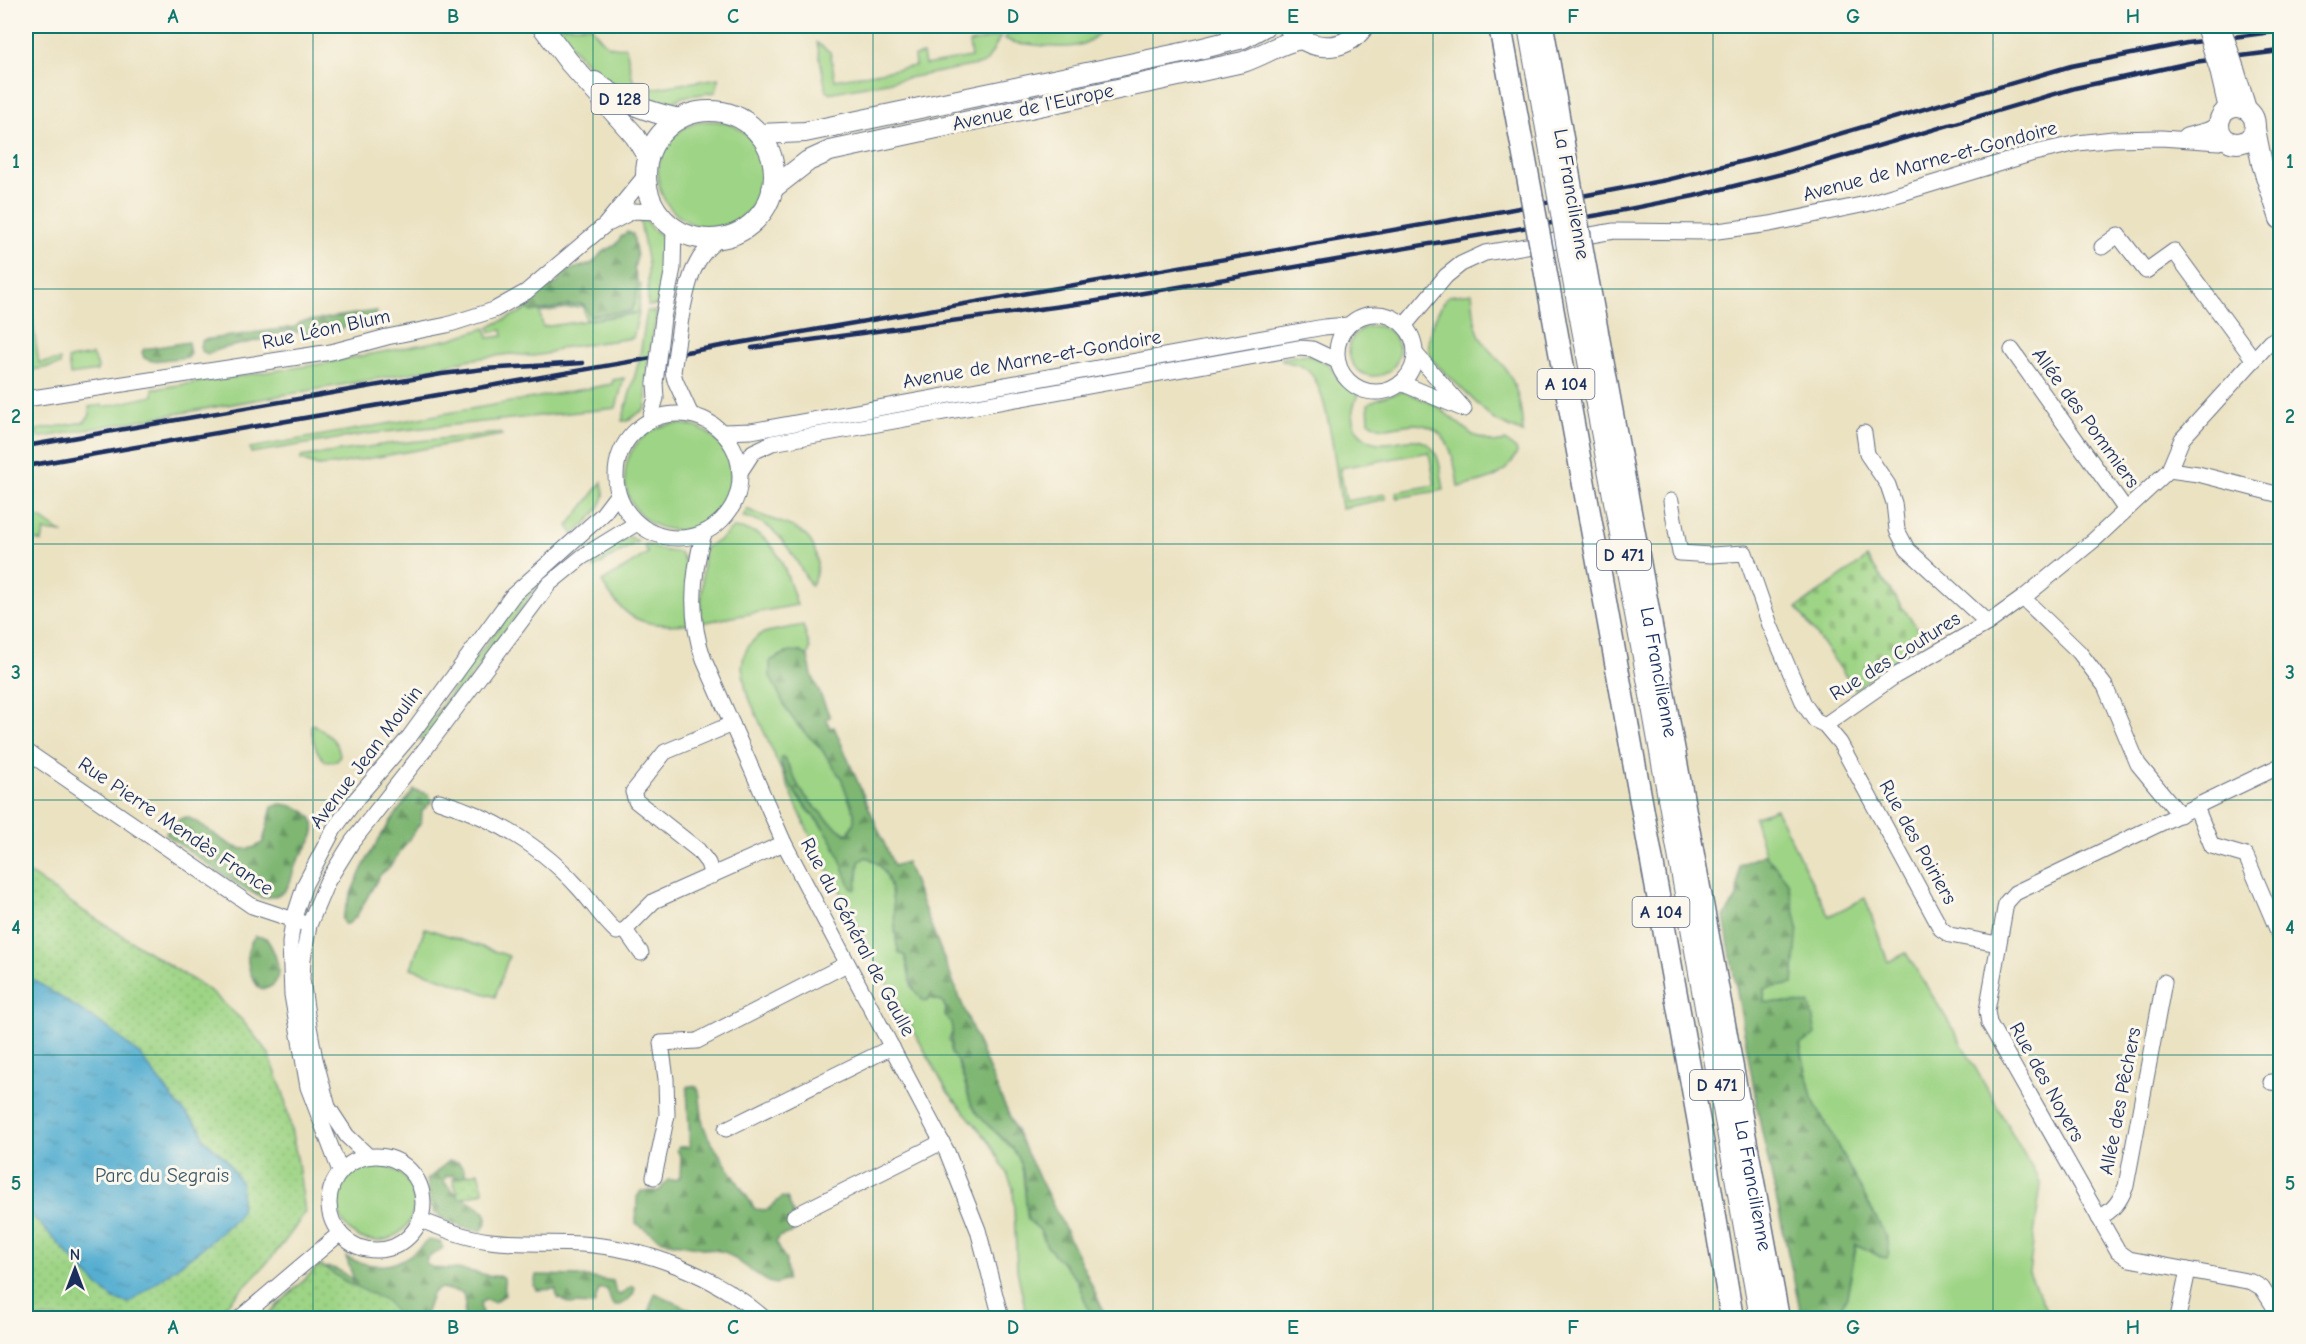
<svg xmlns="http://www.w3.org/2000/svg" width="2306" height="1344" font-family="'Comic Neue',sans-serif">
<style>
.grass{fill:#9ed485;stroke:#5c8272;stroke-width:1.5}
.forest{fill:url(#forest-firs);stroke:#4c7268;stroke-width:1.5}
.cemetery{fill:url(#cemetery-stones);stroke:#5c8272;stroke-width:1.5}
.park{fill:url(#park-dots);stroke:#5c8272;stroke-width:1.5}
.water{fill:url(#water-ripples);stroke:#376e97;stroke-width:1.5}
.lines{fill:none;stroke-linecap:round;stroke-linejoin:round}
.minor-casing{stroke:#646e81;stroke-width:17}
.major-casing{stroke:#646e81;stroke-width:22}
.highway-casing{stroke:#646e81;stroke-width:25}
.minor{stroke:#fff;stroke-width:15}
.major{stroke:#fff;stroke-width:20}
.highway{stroke:#fff;stroke-width:22}
.rail{stroke:#1b2f5e;stroke-width:4.5}
.minor-bridge-casing{stroke:#646e81;stroke-width:17;stroke-linecap:butt}
.major-bridge-casing{stroke:#646e81;stroke-width:22;stroke-linecap:butt}
.highway-bridge-casing{stroke:#646e81;stroke-width:25;stroke-linecap:butt}
.minor-bridge{stroke:#fff;stroke-width:15}
.major-bridge{stroke:#fff;stroke-width:20}
.highway-bridge{stroke:#fff;stroke-width:22}
.grid{fill:none;stroke:#0f766e;stroke-width:1.5;stroke-opacity:0.55}
.labels{text-anchor:middle;dominant-baseline:central;stroke-width:6;stroke-linejoin:round;paint-order:stroke}
.shield{fill:#fbf7ec;stroke:#5e6b89;stroke-width:1.5}
.shield-label{font-size:18px;font-weight:bold;fill:#1b2f5e}
.street-label{font-size:20px;fill:#1b2f5e;stroke:#fbf7ec}
.park-label{font-size:20px;fill:#3c5868;stroke:#fbf7ec}
.neatline{fill:none;stroke:#0f766e;stroke-width:2}
.grid-label{font-size:20px;text-anchor:middle;font-weight:bold;fill:#0f766e}
</style>
<defs>
<pattern id="forest-firs" width="22" height="20" patternUnits="userSpaceOnUse" patternTransform="scale(1.5)"><rect width="22" height="20" fill="#7eb672"/><path d="M5 1l3.5 6h-7zM16 11l3.5 6h-7z" fill="#669461"/></pattern>
<pattern id="cemetery-stones" width="16" height="16" patternUnits="userSpaceOnUse" patternTransform="scale(1.5)"><rect width="16" height="16" fill="#9ed485"/><path d="M2 7V4a2 2 0 0 1 4 0v3zM10 15v-3a2 2 0 0 1 4 0v3z" fill="#88b675"/></pattern>
<pattern id="park-dots" width="8" height="8" patternUnits="userSpaceOnUse" patternTransform="scale(1.5)"><rect width="8" height="8" fill="#9ed485"/><path d="M2 2h.1M6 6h.1" fill="none" stroke="#88b675" stroke-width="1.8" stroke-linecap="round"/></pattern>
<pattern id="water-ripples" width="26" height="14" patternUnits="userSpaceOnUse" patternTransform="scale(1.5)"><rect width="26" height="14" fill="#53add0"/><path d="M2 4q2-2 4 0t4 0M15 11q2-2 4 0t4 0" fill="none" stroke="#448dac"/></pattern>
</defs>
<rect width="100%" height="100%" fill="#fbf7ec"/>
<filter id="ink" filterUnits="userSpaceOnUse"><feTurbulence type="fractalNoise" baseFrequency=".0167" numOctaves="2"/><feDisplacementMap in="SourceGraphic" scale="12" xChannelSelector="R" yChannelSelector="G"/><feConvolveMatrix kernelMatrix="1 2 1 2 8 2 1 2 1" color-interpolation-filters="sRGB"/></filter>
<filter id="wash" filterUnits="userSpaceOnUse"><feTurbulence type="fractalNoise" baseFrequency=".008" numOctaves="4" result="noise"/><feDisplacementMap in="SourceGraphic" scale="24" xChannelSelector="R" yChannelSelector="G"/><feGaussianBlur stdDeviation="1.35" result="paint"/><feColorMatrix in="noise" values="0 0 0 0 0 0 0 0 0 0 0 0 0 0 0 0 0 1.4 0 .05"/><feComposite in="paint" operator="in"/></filter>
<g filter="url(#wash)">
<rect width="100%" height="100%" fill="#ebe2c2"/>
<g class="grass">
<path d="M 555,26 L 591,26 C 603,41 605,50 626,47 L 633,81 L 643,81 L 644,90 L 719,78 L 716,92 L 682,97 L 664,107 L 638,103 L 596,73 L 577,53 Z"/>
<path d="M 1028,26 L 1105,26 C 1086,52 1064,48 1036,45 C 1023,43 1015,45 1004,38 L 1009,34 L 1028,31 Z"/>
<polygon points="1001,36 987,61 982,64 829,93 826,90 817,43 830,52 835,80 915,66 914,56 923,54 925,65 971,57 969,43"/>
<circle cx="711" cy="174" r="53"/>
<polygon points="645,219 651,228 668,241 658,305 648,306 648,265 640,220"/>
<polygon points="641,284 638,312 586,320 583,306 540,312 543,327 639,313 633,338 560,348 546,354 533,356 510,354 466,360 438,368 38,438 36,430 84,422 90,415 89,407 102,405 103,407 153,396 153,389 320,364 450,339 486,328 488,338 503,336 502,330 490,332 489,327 552,297"/>
<polygon points="28,291 39,363 60,360 60,365 26,371 26,292"/>
<path d="M 1472,293 C 1474,306 1473,321 1479,334 C 1484,348 1499,358 1507,371 C 1519,389 1522,412 1523,433 L 1494,420 L 1430,358 C 1425,335 1435,314 1448,296 Z"/>
<polygon points="647,311 657,312 647,370 646,408 627,421 622,421 639,361"/>
<circle cx="1374" cy="351" r="25"/>
<path d="M 1307,354 L 1329,364 L 1340,382 L 1358,395 C 1353,406 1349,418 1357,430 C 1380,460 1408,427 1430,446 C 1441,456 1441,476 1444,490 L 1397,498 L 1396,492 L 1435,485 L 1429,452 L 1340,468 L 1346,501 L 1385,494 L 1386,499 L 1342,508 C 1337,478 1329,395 1311,374 C 1304,365 1293,363 1282,361 L 1282,358 Z"/>
<polygon points="92,355 98,367 97,371 70,375 68,359"/>
<polygon points="624,378 616,408 367,434 251,453 250,448 612,384 613,380"/>
<path d="M 1403,391 L 1434,404 L 1473,435 L 1494,443 L 1505,441 L 1516,449 L 1517,453 C 1505,479 1484,482 1458,487 C 1455,459 1449,424 1413,424 C 1396,425 1383,434 1369,421 L 1368,404 C 1378,397 1391,395 1403,391 Z"/>
<circle cx="678" cy="477" r="53"/>
<polygon points="500,433 502,435 332,465 318,466 301,460 301,457 388,444"/>
<path d="M 602,482 C 602,486 605,492 604,496 C 600,512 584,525 574,535 L 568,526 Z"/>
<path d="M 747,509 C 774,525 815,521 817,563 C 817,572 816,579 811,586 C 794,558 779,521 743,517 Z"/>
<polygon points="32,517 41,518 62,533 44,531 42,542 32,539 26,534 26,521"/>
<path d="M 733,528 C 741,529 749,530 756,533 C 781,545 789,582 797,605 L 700,623 L 704,548 L 720,540 Z"/>
<polygon points="630,537 638,541 594,568 590,561 610,547"/>
<path d="M 646,545 L 667,551 L 679,552 C 695,570 688,601 688,624 C 642,628 625,620 602,582 L 648,553 L 644,546 Z"/>
<polygon points="572,547 575,553 550,573 536,589 423,741 419,738 465,672 525,594"/>
<path d="M 803,625 L 810,648 L 808,656 C 794,648 783,654 770,661 L 770,676 L 788,712 L 800,728 L 820,747 L 841,778 L 854,813 L 854,821 L 848,834 C 838,833 807,800 801,790 C 794,780 791,767 783,757 L 781,766 L 798,798 L 829,835 L 858,879 L 859,862 L 866,857 C 899,868 892,918 897,945 L 899,953 L 905,956 L 912,988 L 930,998 L 942,1001 L 952,1022 L 953,1031 L 949,1039 L 975,1111 L 1016,1153 L 1022,1166 L 1028,1219 L 1040,1230 L 1047,1246 L 1077,1280 L 1092,1318 L 1027,1318 L 1017,1270 L 1013,1188 L 1007,1174 L 990,1143 L 947,1091 L 867,947 L 849,906 L 824,863 L 806,827 L 746,691 L 742,667 L 744,655 L 749,645 L 759,635 L 767,632 Z"/>
<path d="M 313,724 C 326,733 339,740 340,756 L 337,761 L 326,761 C 315,753 313,740 311,726 Z"/>
<polygon points="1776,809 1829,916 1865,898 1888,962 1906,953 1956,1034 2041,1184 2029,1273 2049,1316 2056,1318 1848,1318 1840,1309 1847,1296 1857,1243 1881,1257 1889,1252 1888,1240 1812,1098 1800,1044 1764,1002 1764,989 1788,882 1765,854 1754,817"/>
<polygon points="425,928 509,956 495,997 411,968"/>
<circle cx="376" cy="1203" r="38"/>
</g>
<g class="forest">
<polygon points="627,232 633,234 637,257 634,268 638,284 635,302 631,311 590,316 584,305 580,304 531,312 525,306 526,303 536,293 558,283 560,276 566,271 593,263 602,252 616,245 621,237"/>
<polygon points="375,311 377,312 376,316 351,322 344,328 335,330 307,333 287,331 269,338 220,349 208,354 201,351 200,345 203,340 295,327 301,322"/>
<polygon points="188,342 190,354 189,357 152,361 144,358 142,352 144,349"/>
<path d="M 799,651 L 808,656 L 812,675 L 830,717 L 826,719 L 830,728 L 834,727 L 894,866 L 906,862 C 941,950 974,1039 1013,1124 C 1044,1190 1079,1252 1106,1318 L 1092,1318 L 1077,1280 L 1047,1246 L 1040,1230 L 1028,1220 C 1024,1202 1027,1182 1021,1164 C 1014,1142 990,1131 976,1112 C 963,1096 967,1067 951,1054 C 949,1035 958,1029 945,1015 L 946,1008 L 942,1001 L 930,998 L 925,1002 C 906,985 912,977 905,956 L 899,953 L 897,945 C 892,918 899,868 866,857 L 859,862 L 856,889 L 854,890 L 850,886 C 843,869 838,848 827,833 C 814,813 781,784 781,758 L 783,757 C 791,767 794,780 801,790 C 807,800 838,833 849,834 L 854,821 L 854,813 L 841,778 L 820,747 L 800,728 L 788,712 L 770,676 L 770,661 L 786,653 Z"/>
<path d="M 414,790 L 428,794 L 432,801 L 422,811 L 421,822 L 389,868 L 380,875 L 356,917 L 348,924 L 344,924 L 342,919 C 358,868 381,832 414,790 Z"/>
<path d="M 280,804 C 295,805 318,813 314,832 C 312,843 301,854 296,864 C 292,873 291,887 282,893 C 278,895 269,898 264,898 C 252,897 183,847 168,836 L 166,833 L 179,819 L 187,817 C 213,827 236,864 263,842 L 272,807 Z"/>
<polygon points="1765,854 1788,882 1798,927 1793,984 1764,989 1764,1002 1810,1004 1816,1034 1800,1045 1812,1098 1888,1240 1889,1252 1887,1258 1881,1257 1856,1244 1847,1296 1840,1309 1848,1318 1802,1318 1760,1123 1724,917 1737,897 1739,865"/>
<path d="M 255,936 L 266,938 C 277,952 289,989 260,989 C 248,975 242,953 255,936 Z"/>
<path d="M 689,1086 L 697,1087 L 699,1090 L 703,1124 L 708,1137 L 755,1209 L 767,1210 L 782,1197 L 787,1198 C 790,1203 796,1222 797,1227 L 791,1233 L 778,1237 L 776,1242 L 786,1261 L 787,1280 L 776,1284 L 768,1282 L 725,1252 L 663,1241 L 636,1223 L 637,1197 L 641,1191 L 659,1191 L 668,1180 L 676,1180 L 680,1177 L 681,1157 L 677,1150 L 679,1147 L 690,1147 L 687,1088 Z"/>
<path d="M 449,1161 L 458,1162 L 465,1170 L 465,1178 L 459,1180 L 454,1175 L 446,1176 L 444,1182 C 448,1186 452,1191 458,1195 C 469,1203 500,1211 481,1231 C 463,1228 443,1223 431,1208 L 427,1180 Z"/>
<path d="M 428,1240 L 440,1242 L 443,1248 L 427,1258 L 426,1264 C 435,1270 443,1268 454,1269 C 470,1269 485,1278 502,1276 L 504,1278 L 505,1295 L 494,1302 L 485,1300 L 480,1303 L 483,1318 L 464,1318 L 465,1303 L 463,1293 L 441,1288 L 433,1292 L 426,1312 L 421,1318 L 266,1318 L 321,1269 C 334,1264 343,1273 354,1280 L 346,1257 C 380,1273 402,1266 428,1240 Z"/>
<path d="M 536,1275 L 578,1276 L 613,1281 L 616,1293 L 620,1295 L 632,1286 L 635,1287 C 635,1296 624,1305 615,1306 L 612,1304 L 607,1289 L 599,1289 L 594,1305 L 571,1304 L 557,1298 L 556,1289 L 537,1290 L 534,1286 Z"/>
<polygon points="655,1293 707,1318 687,1318 672,1312 667,1315 667,1318 650,1318 649,1310"/>
</g>
<polygon class="cemetery" points="1867,558 1925,639 1855,689 1797,608"/>
<g class="park">
<path d="M 26,871 L 85,912 L 209,990 L 242,1020 L 269,1054 L 284,1095 L 298,1163 L 305,1212 C 281,1252 246,1286 213,1318 L 26,1318 Z"/>
<polygon points="478,1172 484,1192 459,1199 453,1179"/>
<polygon points="320,1265 346,1282 387,1301 399,1318 264,1318"/>
</g>
<polygon class="water" points="26,975 107,1027 140,1055 177,1104 201,1129 204,1139 225,1158 241,1183 241,1210 237,1217 209,1243 129,1303 114,1299 98,1286 26,1209"/>
</g>
<g filter="url(#ink)">
<g class="lines">
<defs>
<g id="minor">
<polyline points="2186,136 2208,130 2219,124"/>
<polyline points="610,223 633,211 658,212"/>
<polyline points="2102,247 2118,235 2146,271 2174,251 2254,360"/>
<circle cx="1376" cy="353" r="39"/>
<polyline points="663,318 673,268 674,228"/>
<path d="M 681,318 C 688,285 691,258 720,238"/>
<polyline points="1404,326 1446,276 1461,264 1485,253 1614,231 1710,232 1770,224 1866,204 2030,154 2078,143 2113,139 2161,138 2219,142 2227,139"/>
<polyline points="2012,350 2126,510"/>
<polyline points="1415,353 1464,409"/>
<polyline points="675,380 691,415"/>
<polyline points="1401,383 1461,408"/>
<polyline points="26,399 331,352 387,337 447,325 494,310 526,292 605,225 646,175"/>
<circle cx="678" cy="476" r="62"/>
<polyline points="650,419 656,398 655,383"/>
<polyline points="723,432 751,431 1324,327 1348,325"/>
<polyline points="1864,433 1867,454 1888,485 1894,503 1897,530 1907,549 1988,623"/>
<polyline points="2169,470 2198,474 2280,495"/>
<polyline points="740,472 753,452 772,443 1299,348 1312,349 1337,361"/>
<polyline points="1671,501 1680,553 1711,555 1745,553 1770,625 1804,704 1815,720 1825,725 1840,743 1941,929 1950,935 1998,944"/>
<path d="M 704,533 C 692,574 689,619 704,660 L 784,843 L 947,1152 L 978,1230 L 1001,1318"/>
<polyline points="2023,598 2079,652 2105,686 2138,764 2180,815"/>
<polyline points="1825,725 1895,676 1988,623 2023,598 2094,540 2169,470 2182,439 2270,342 2280,336"/>
<polyline points="26,751 252,906 303,923"/>
<polyline points="2280,766 2015,893 2006,903 1987,1011 1989,1023 2118,1251 2129,1259 2252,1282 2262,1288 2280,1316"/>
<path d="M 439,801 C 492,817 541,846 578,887 C 592,902 602,919 617,932 L 625,930 L 654,901 L 784,843"/>
<polyline points="2196,807 2212,846 2246,856 2280,936"/>
<polyline points="712,876 708,863 698,850 636,801 633,792 665,752 732,724"/>
<polyline points="625,930 641,953"/>
<polyline points="2271,1082 2280,1083"/>
<polyline points="726,1129 892,1047"/>
<circle cx="376" cy="1203" r="47"/>
<polyline points="368,1156 347,1136 328,1107 315,1059 307,1015 302,979 303,959 309,925 327,882 352,842 426,748 549,584 582,557 637,523"/>
<polyline points="340,1171 308,1087 292,995 290,943 293,921 305,884 334,829 357,798 410,736 513,595 602,515 618,494"/>
<polyline points="654,1177 667,1115 666,1079 661,1043 697,1041 847,964"/>
<polyline points="794,1216 942,1142"/>
<path d="M 2099,1218 C 2114,1210 2120,1201 2126,1186 L 2164,982"/>
<path d="M 421,1220 C 443,1229 466,1238 490,1241 C 520,1245 551,1242 581,1244 C 646,1248 715,1275 764,1318"/>
<polyline points="240,1318 339,1234"/>
<polyline points="2178,1318 2188,1270"/>
</g>
<g id="major">
<polyline points="542,26 569,62 635,136 648,158"/>
<path d="M 1288,26 C 1307,52 1345,54 1364,26"/>
<polyline points="2234,69 2246,109"/>
<polyline points="2220,70 2229,109"/>
<path d="M 595,82 C 623,103 646,111 679,119"/>
<circle cx="2237" cy="125" r="18"/>
<circle cx="710" cy="175" r="64"/>
<polyline points="2255,129 2262,164 2280,219"/>
<polyline points="759,134 805,132 1187,52 1243,38 1265,26"/>
<path d="M 772,189 L 808,161 L 830,151 L 1243,62 C 1264,55 1280,43 1301,39"/>
<polyline points="1569,259 1648,684 1760,1318"/>
</g>
<g id="highway">
<path id="s1" d="M 1583,256 L 1778,1318"/>
<polyline points="1544,263 1700,1128 1732,1318"/>
</g>
</defs>
<use href="#minor" class="minor-casing"/>
<use href="#major" class="major-casing"/>
<use href="#highway" class="highway-casing"/>
<use href="#minor" class="minor"/>
<use href="#major" class="major"/>
<use href="#highway" class="highway"/>
<g class="rail">
<polyline points="752,348 1091,302 1599,215 1694,196 1786,173 2075,88 2194,62 2280,51"/>
<polyline points="26,446 442,374 484,369 583,363"/>
<polyline points="26,466 1503,211 1666,180 1760,157 2071,66 2187,43 2280,31"/>
</g>
<defs>
<g id="minor-bridge">
<polyline points="675,380 673,372 681,318"/>
<polyline points="655,383 663,318"/>
</g>
<g id="major-bridge">
<polyline points="1528,26 1569,259"/>
<polyline points="2206,26 2220,70"/>
<polyline points="2220,26 2234,69"/>
</g>
<g id="highway-bridge">
<polyline points="1500,26 1544,263"/>
<polyline points="1542,26 1583,256"/>
</g>
</defs>
<use href="#minor-bridge" class="minor-bridge-casing"/>
<use href="#major-bridge" class="major-bridge-casing"/>
<use href="#highway-bridge" class="highway-bridge-casing"/>
<use href="#minor-bridge" class="minor-bridge"/>
<use href="#major-bridge" class="major-bridge"/>
<use href="#highway-bridge" class="highway-bridge"/>
</g>
</g>
<path class="grid" d="M 313,26 L 313,1318M 593,26 L 593,1318M 873,26 L 873,1318M 1153,26 L 1153,1318M 1433,26 L 1433,1318M 1713,26 L 1713,1318M 1993,26 L 1993,1318M 26,289 L 2280,289M 26,544 L 2280,544M 26,800 L 2280,800M 26,1055 L 2280,1055"/>
<g class="labels">
<g class="shield">
<rect x="591.5" y="84" width="57" height="30" rx="4.5"/>
<rect x="1537.5" y="369" width="57" height="30" rx="4.5"/>
<rect x="1597" y="540" width="54" height="30" rx="4.5"/>
<rect x="1632.5" y="897" width="57" height="30" rx="4.5"/>
<rect x="1690" y="1070" width="54" height="30" rx="4.5"/>
</g>
<g class="shield-label">
<text x="620" y="99">D 128</text>
<text x="1566" y="384">A 104</text>
<text x="1624" y="555">D 471</text>
<text x="1661" y="912">A 104</text>
<text x="1717" y="1085">D 471</text>
</g>
<g class="street-label">
<text transform="translate(1033 107) rotate(-12)">Avenue de l'Europe</text>
<text transform="translate(1930 161) rotate(-15)">Avenue de Marne-et-Gondoire</text>
<text transform="translate(1572 194) rotate(80)">La Francilienne</text>
<text transform="translate(326 329) rotate(-12)">Rue Léon Blum</text>
<text transform="translate(1032 359) rotate(-10)">Avenue de Marne-et-Gondoire</text>
<text transform="translate(2086 418) rotate(54)">Allée des Pommiers</text>
<text transform="translate(1895 656) rotate(-32)">Rue des Coutures</text>
<text stroke="none"><textPath href="#s1" startOffset="423">La Francilienne</textPath></text>
<text transform="translate(366 757) rotate(-53)">Avenue Jean Moulin</text>
<text transform="translate(176 826) rotate(34)">Rue Pierre Mendès France</text>
<text transform="translate(1918 842) rotate(61)">Rue des Poiriers</text>
<text transform="translate(858 937) rotate(62)">Rue du Général de Gaulle</text>
<text transform="translate(2047 1082) rotate(61)">Rue des Noyers</text>
<text transform="translate(2120 1101) rotate(-79)">Allée des Pêchers</text>
<text stroke="none"><textPath href="#s1" startOffset="945">La Francilienne</textPath></text>
</g>
<g class="park-label">
<text x="162" y="1175">Parc du Segrais</text>
</g>
</g>
<rect width="2306" height="1344" fill="none" stroke="#fbf7ec" stroke-width="66"/>
<g transform="translate(75 1269)" stroke="#fbf7ec" stroke-width="4.5" paint-order="stroke">
<path d="M0-4.5L10 22L0 15L-10 22Z" fill="#1b2f5e"/>
<text y="-9" font-size="16" font-weight="bold" text-anchor="middle" fill="#1b2f5e">N</text>
</g>
<rect x="33" y="33" width="2240" height="1278" class="neatline"/>
<g class="grid-label">
<text x="173" y="23">A</text>
<text x="453" y="23">B</text>
<text x="733" y="23">C</text>
<text x="1013" y="23">D</text>
<text x="1293" y="23">E</text>
<text x="1573" y="23">F</text>
<text x="1853" y="23">G</text>
<text x="2133" y="23">H</text>
<text x="16" y="168">1</text>
<text x="2290" y="168">1</text>
<text x="16" y="423">2</text>
<text x="2290" y="423">2</text>
<text x="16" y="679">3</text>
<text x="2290" y="679">3</text>
<text x="16" y="934">4</text>
<text x="2290" y="934">4</text>
<text x="16" y="1190">5</text>
<text x="2290" y="1190">5</text>
<text x="173" y="1334">A</text>
<text x="453" y="1334">B</text>
<text x="733" y="1334">C</text>
<text x="1013" y="1334">D</text>
<text x="1293" y="1334">E</text>
<text x="1573" y="1334">F</text>
<text x="1853" y="1334">G</text>
<text x="2133" y="1334">H</text>
</g>
</svg>
